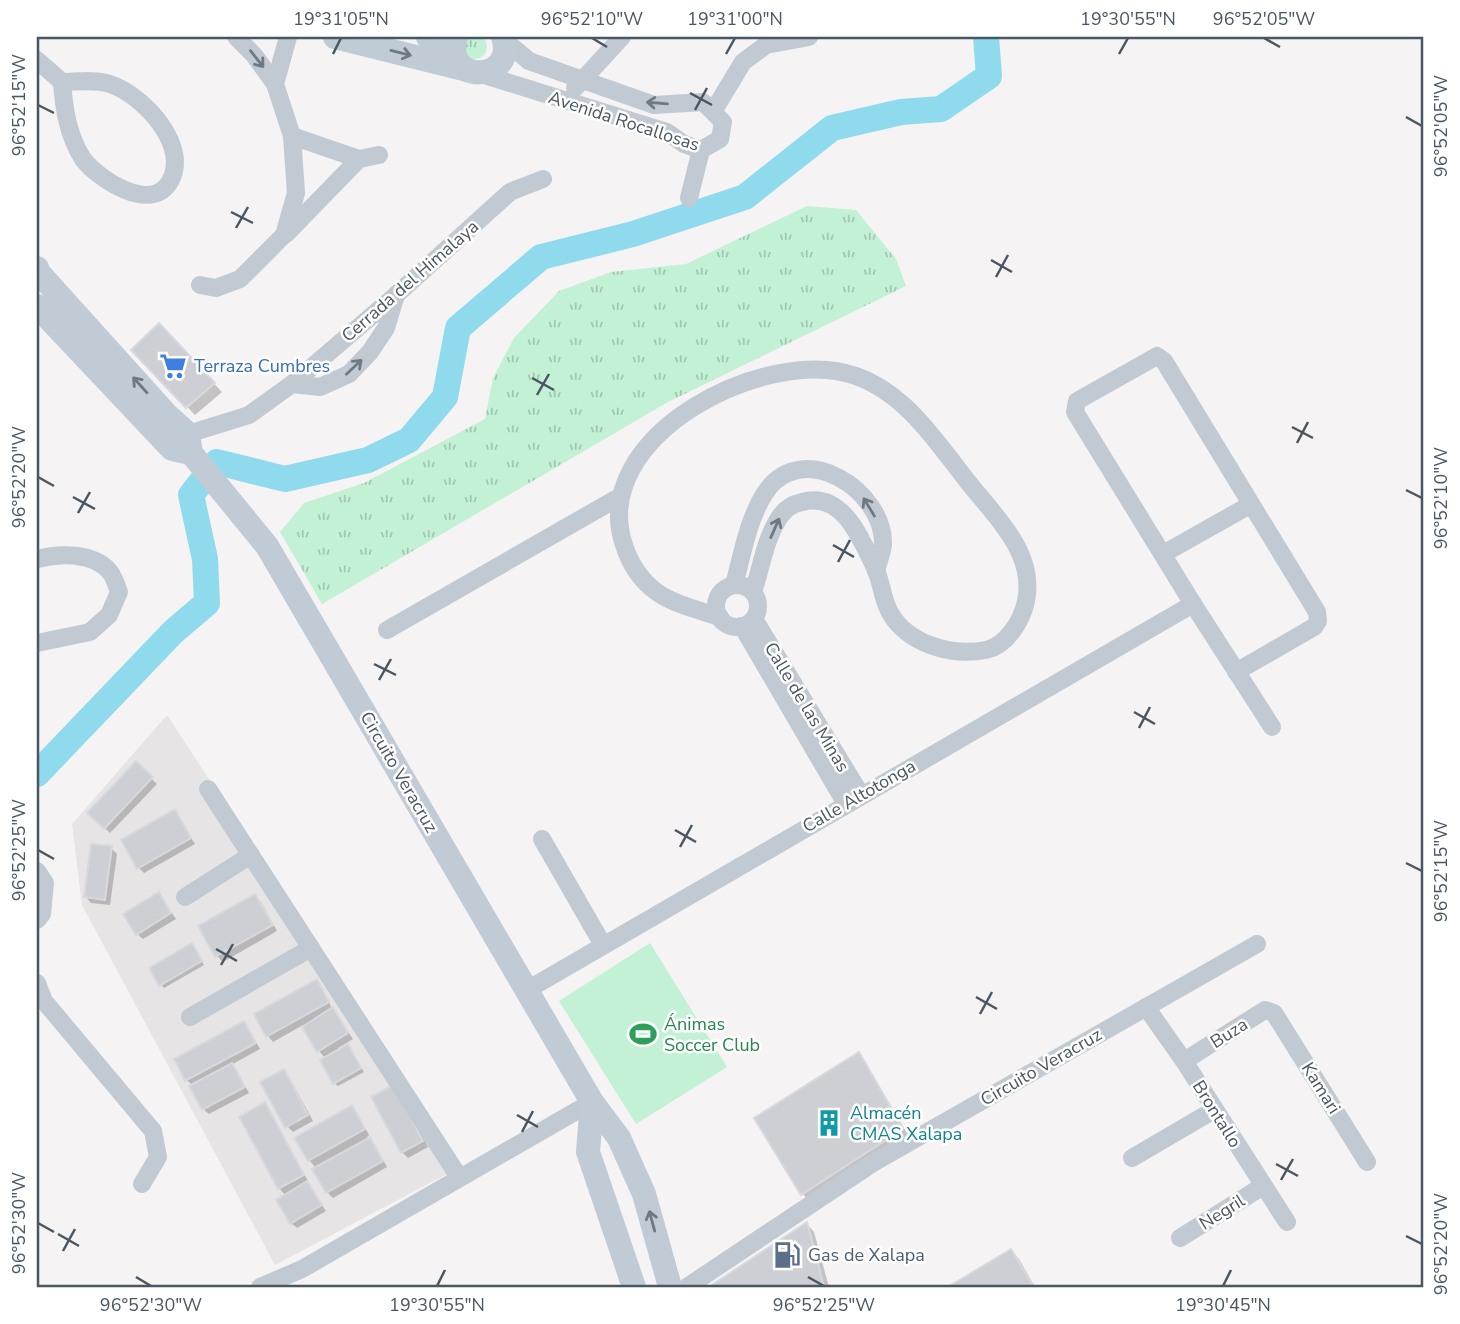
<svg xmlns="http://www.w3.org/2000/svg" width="1460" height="1324" font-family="'Nunito Sans',sans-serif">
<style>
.education{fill:#e6e4e5}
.grass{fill:url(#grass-tufts)}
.park{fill:#c3f1d5}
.shadow{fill:#0003}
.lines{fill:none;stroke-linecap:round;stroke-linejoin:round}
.river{stroke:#90daee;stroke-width:26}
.building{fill:#cdcfd5;stroke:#d7d9de;stroke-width:2}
.street{stroke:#c1cad2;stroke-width:18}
.secondary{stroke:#c1cbd6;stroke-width:24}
.oneway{stroke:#6e7984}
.oneway2{stroke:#6e7983}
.ticks{fill:none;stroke:#4a5661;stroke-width:2.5}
.labels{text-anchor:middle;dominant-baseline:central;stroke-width:5;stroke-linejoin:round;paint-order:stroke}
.street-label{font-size:18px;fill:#4a5661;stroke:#fff}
.shop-label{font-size:18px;fill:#366cbe;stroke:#fff;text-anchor:start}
.leisure-label{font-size:18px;fill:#27864d;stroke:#fff;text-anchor:start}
.culture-label{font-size:18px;fill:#0d838f;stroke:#fff;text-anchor:start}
.service-label{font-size:18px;fill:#4e5e75;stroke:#fff;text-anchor:start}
.neatline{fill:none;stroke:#4a5661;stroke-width:2.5}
.ticks-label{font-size:18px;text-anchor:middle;fill:#4a5661}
</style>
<defs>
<pattern id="grass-tufts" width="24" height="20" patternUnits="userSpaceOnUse" patternTransform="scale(1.75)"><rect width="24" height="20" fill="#c3f1d5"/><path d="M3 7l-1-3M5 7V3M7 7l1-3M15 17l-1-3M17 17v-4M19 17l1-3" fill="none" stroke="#a0c6b0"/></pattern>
</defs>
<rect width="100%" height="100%" fill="#f5f3f3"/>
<polygon class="education" points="167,715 462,1166 275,1265 82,905 72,824"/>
<g class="grass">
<circle cx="475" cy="47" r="12"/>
<polygon points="807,206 856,210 896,259 906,286 668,402 322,604 280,532 304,503 364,483 485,419 493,378 514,338 559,291 611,272 686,264"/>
</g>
<polygon class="park" points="650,943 727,1067 636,1124 559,1001"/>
<g class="shadow">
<polygon points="159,326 222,392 195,415 133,350"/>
<polygon points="136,764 157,784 110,833 89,813"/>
<polygon points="174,811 195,844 144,873 139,868"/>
<polygon points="111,848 117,854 110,905 91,903 86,897"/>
<polygon points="159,894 176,919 143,939 137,934"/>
<polygon points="255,896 261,902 277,931 223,962 217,956 200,926"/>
<polygon points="192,945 204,965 164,988 161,984"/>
<polygon points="316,981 322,987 332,1009 353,1039 338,1048 340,1051 348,1046 364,1072 338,1086 334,1083 326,1059 319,1051 303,1025 273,1042 268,1036"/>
<polygon points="244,1024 249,1029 260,1049 231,1065 237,1071 249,1093 209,1114 203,1109 193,1086 187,1080"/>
<polygon points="859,1054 864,1060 908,1135 808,1200 803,1194"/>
<polygon points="283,1072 289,1077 313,1121 293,1132 287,1126"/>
<polygon points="399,1093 428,1147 408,1158 402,1152"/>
<polygon points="264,1105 270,1110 308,1181 306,1182 326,1211 297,1228 291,1223 286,1196 279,1188"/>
<polygon points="351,1108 357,1113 369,1135 367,1137 375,1145 387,1167 333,1198 327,1192 317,1169 309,1160"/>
<polygon points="807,1224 814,1232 829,1287 712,1287"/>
<polygon points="1011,1251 1019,1259 1035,1287 951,1287"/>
</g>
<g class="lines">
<polyline class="river" points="37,774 173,632 207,603 205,559 191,495 217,462 285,479 368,460 409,440 445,397 458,328 541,257 633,234 745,197 832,128 901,112 941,109 989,76 986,37"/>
</g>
<g class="building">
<polygon points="159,323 215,383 186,408 131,350"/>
<polygon points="136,761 153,777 104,829 87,813"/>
<polygon points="175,809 191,838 137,869 121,840"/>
<polygon points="91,844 112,846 105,900 84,897"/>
<polygon points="159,892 171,913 136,935 123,914"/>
<polygon points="255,894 273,925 215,957 198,926"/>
<polygon points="192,943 202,961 159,986 149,968"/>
<polygon points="317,979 329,1002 266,1037 254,1014"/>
<polygon points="333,1007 348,1033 317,1052 302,1027"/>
<polygon points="244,1021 256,1043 185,1081 174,1059"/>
<polygon points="348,1044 361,1068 333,1084 320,1060"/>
<polygon points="859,1052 903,1129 801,1195 754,1118"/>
<polygon points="232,1063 245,1087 202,1110 189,1086"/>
<polygon points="284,1069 308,1115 285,1128 260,1082"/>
<polygon points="393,1085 423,1141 401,1153 371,1097"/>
<polygon points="265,1102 304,1175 278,1189 239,1117"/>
<polygon points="352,1105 365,1129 308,1161 294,1138"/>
<polygon points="370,1137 383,1161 326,1193 312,1169"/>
<polygon points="307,1181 322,1205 290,1224 276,1200"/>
<polygon points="807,1222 824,1287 709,1287"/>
<polygon points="1011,1249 1034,1287 948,1287"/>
</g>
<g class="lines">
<g class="street">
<path d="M 37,60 L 62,82 C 77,82 95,79 110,84 C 143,95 192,147 169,183 C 150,213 98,179 83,159 C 68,136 64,109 62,82"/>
<polyline points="478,73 667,132 684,144 701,150 720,139 723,122 703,102 654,105 529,61 504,40"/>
<polyline points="275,84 288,37"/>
<polyline points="575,88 622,37"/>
<polyline points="714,110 743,62 766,45 809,37"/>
<polyline points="292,136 359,159 379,155"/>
<polyline points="689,198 701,150"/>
<polyline points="286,234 359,159"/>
<polyline points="200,285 216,288 240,279 284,235 296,193 292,136 275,84 254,55 236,37"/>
<polyline points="292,384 320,387 349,374 370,352 386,328 396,295"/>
<polyline points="179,442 188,434 249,415 292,384 396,295 510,192 543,179"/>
<polyline points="1163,554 1250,505"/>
<path d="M 37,559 C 59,553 94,552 110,572 C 114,577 117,586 119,592 L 109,615 L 90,632 L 37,643"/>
<path d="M 734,585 C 742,556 748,519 765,493 C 801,437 885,490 883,545 C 882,553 878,563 876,571"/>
<circle cx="737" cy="606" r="21"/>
<path d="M 720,617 C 699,610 676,605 658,593 C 641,581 630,564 624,545 C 587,436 767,344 856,376 C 906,394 936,441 968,482 C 995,516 1036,553 1026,601 C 1022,621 1006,646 986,650 C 954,656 914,646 894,619 C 882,603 883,585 875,568 C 861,539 843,491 802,502 C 792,504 784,510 779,518 C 765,539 761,569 753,592"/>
<polyline points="754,619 861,795"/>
<polyline points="742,626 846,804"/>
<polyline points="387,630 621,496"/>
<polyline points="1236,672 1314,627 1318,621 1317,612 1164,361 1157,356 1077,401 1075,412 1193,604 1272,727"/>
<polyline points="208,789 459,1177"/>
<polyline points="542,839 603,945"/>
<polyline points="37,871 45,883 42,914 37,920"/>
<polyline points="185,897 251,855"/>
<polyline points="37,983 44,1001 153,1131 158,1157 142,1184"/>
<polyline points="527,990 1193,604"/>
<polyline points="1146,1007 1184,1061 1287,1222"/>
<polyline points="190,1017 311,948"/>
<polyline points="1184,1061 1265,1010 1274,1013 1367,1162"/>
<polyline points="1132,1158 1214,1110"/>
<polyline points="1180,1238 1263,1186"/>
<polyline points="260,1287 302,1269 592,1102"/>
<polyline points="687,1287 873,1163 1257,944"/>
</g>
<g class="secondary">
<polyline points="335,37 468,70"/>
<polyline points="428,37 438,40 455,38"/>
<path d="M 456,37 C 441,85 518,83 503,37"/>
<polyline points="37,268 39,273 167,415 188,434 191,453 267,546 592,1102 619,1138 644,1194 670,1287"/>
<polyline points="37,306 172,449 191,453"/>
<polyline points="592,1102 588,1152 634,1287"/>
</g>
</g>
<defs><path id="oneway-shaft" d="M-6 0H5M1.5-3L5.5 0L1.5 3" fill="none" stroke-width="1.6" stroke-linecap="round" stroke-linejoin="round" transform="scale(1.75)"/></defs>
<g class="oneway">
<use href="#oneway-shaft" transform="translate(401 53) rotate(14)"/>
<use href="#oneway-shaft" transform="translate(140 385) rotate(-132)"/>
<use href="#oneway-shaft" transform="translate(652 1221) rotate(-105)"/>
</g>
<g class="oneway2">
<use href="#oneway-shaft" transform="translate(257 59) rotate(52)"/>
<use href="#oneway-shaft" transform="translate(657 103) rotate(-175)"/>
<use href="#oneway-shaft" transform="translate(354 367) rotate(-43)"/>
<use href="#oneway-shaft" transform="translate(869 507) rotate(-121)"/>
<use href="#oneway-shaft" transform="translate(775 528) rotate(-66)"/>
</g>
<path class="ticks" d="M 592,38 L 607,47M 1264,38 L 1280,47M 333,54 L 341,38M 726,54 L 735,38M 1119,54 L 1128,38M 690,93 L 712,105M 38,105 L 54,113M 695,110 L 707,88M 1406,117 L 1422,126M 231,212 L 253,223M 236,228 L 248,207M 991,260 L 1012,272M 996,277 L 1008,255M 532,378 L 554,390M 537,395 L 549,374M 1292,427 L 1313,438M 1297,443 L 1308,422M 38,477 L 54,486M 1406,490 L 1422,498M 73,497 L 95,509M 78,513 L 90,492M 833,545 L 854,557M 838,562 L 850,540M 374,664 L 396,675M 379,680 L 391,659M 1134,712 L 1155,724M 1139,728 L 1150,707M 675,830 L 696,842M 680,847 L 692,825M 38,850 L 54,859M 1406,863 L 1422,871M 216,949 L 237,961M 221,965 L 233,944M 976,997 L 997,1009M 980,1014 L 992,992M 517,1115 L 538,1127M 522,1132 L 533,1111M 1276,1164 L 1298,1176M 1281,1180 L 1293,1159M 38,1223 L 54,1232M 58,1234 L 79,1246M 1406,1236 L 1422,1244M 63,1251 L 75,1229M 136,1277 L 151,1286M 808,1277 L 824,1286M 437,1286 L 445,1270M 1223,1286 L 1231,1270"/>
<defs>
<symbol id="supermarket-bare" viewBox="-9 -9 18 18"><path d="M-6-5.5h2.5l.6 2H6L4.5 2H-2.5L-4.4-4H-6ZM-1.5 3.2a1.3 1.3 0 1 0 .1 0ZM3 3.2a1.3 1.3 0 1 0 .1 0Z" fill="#3f7fe0" stroke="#fff" stroke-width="2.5" paint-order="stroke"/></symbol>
<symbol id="stadium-bare" viewBox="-9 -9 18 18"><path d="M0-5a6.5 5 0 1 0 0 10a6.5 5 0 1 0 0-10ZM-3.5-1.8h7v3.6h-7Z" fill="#2e9e5b" stroke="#fff" stroke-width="2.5" paint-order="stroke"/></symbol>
<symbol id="building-bare" viewBox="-9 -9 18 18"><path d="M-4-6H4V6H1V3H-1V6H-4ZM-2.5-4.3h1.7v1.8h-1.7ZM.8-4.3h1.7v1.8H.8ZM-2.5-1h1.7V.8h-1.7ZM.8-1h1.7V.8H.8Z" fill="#0f9aa8" stroke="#fff" stroke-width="2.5" paint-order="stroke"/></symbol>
<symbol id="fuel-bare" viewBox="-9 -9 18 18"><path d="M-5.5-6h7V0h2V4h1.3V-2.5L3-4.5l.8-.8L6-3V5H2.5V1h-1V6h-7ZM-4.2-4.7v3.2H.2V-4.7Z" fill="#5c6f8a" stroke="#fff" stroke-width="2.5" paint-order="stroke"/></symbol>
</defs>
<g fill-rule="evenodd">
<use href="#supermarket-bare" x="154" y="347" width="38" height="38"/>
<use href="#stadium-bare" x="624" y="1015" width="38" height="38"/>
<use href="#building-bare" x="810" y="1104" width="38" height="38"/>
<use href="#fuel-bare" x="768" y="1236" width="38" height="38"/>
</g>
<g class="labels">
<g class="street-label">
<text transform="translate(624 121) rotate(18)">Avenida Rocallosas</text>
<text transform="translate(410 281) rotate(-41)">Cerrada del Himalaya</text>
<text transform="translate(807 707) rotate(59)">Calle de las Minas</text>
<text transform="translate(399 772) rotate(60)">Circuito Veracruz</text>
<text transform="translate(859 796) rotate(-30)">Calle Altotonga</text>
<text transform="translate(1229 1033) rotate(-32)">Buza</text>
<text transform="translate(1041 1067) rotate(-30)">Circuito Veracruz</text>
<text transform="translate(1321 1088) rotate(58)">Kamari</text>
<text transform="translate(1217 1114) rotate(58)">Brontallo</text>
<text transform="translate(1222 1212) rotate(-32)">Negril</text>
</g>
<g class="shop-label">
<text x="194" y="366">Terraza Cumbres</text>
</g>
<g class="leisure-label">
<text x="664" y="1024">Ánimas<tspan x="664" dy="21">Soccer Club</tspan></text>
</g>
<g class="culture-label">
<text x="850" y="1113">Almacén<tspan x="850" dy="21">CMAS Xalapa</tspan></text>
</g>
<g class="service-label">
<text x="808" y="1255">Gas de Xalapa</text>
</g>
</g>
<rect width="1460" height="1324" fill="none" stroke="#ffffff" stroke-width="77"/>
<rect x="38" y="38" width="1384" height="1248" class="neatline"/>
<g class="ticks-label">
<text x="341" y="25">19°31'05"N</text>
<text x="592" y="25">96°52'10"W</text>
<text x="735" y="25">19°31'00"N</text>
<text x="1128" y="25">19°30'55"N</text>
<text x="1264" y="25">96°52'05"W</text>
<text transform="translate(19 105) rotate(-90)" y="6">96°52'15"W</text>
<text transform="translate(1441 126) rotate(-90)" y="6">96°52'05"W</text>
<text transform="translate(19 477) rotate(-90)" y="6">96°52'20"W</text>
<text transform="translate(1441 498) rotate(-90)" y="6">96°52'10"W</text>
<text transform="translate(19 850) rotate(-90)" y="6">96°52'25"W</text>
<text transform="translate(1441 871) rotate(-90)" y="6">96°52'15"W</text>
<text transform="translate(19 1223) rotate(-90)" y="6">96°52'30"W</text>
<text transform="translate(1441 1244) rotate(-90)" y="6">96°52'20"W</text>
<text x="151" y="1311">96°52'30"W</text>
<text x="437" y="1311">19°30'55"N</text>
<text x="824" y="1311">96°52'25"W</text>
<text x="1223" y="1311">19°30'45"N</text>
</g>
</svg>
